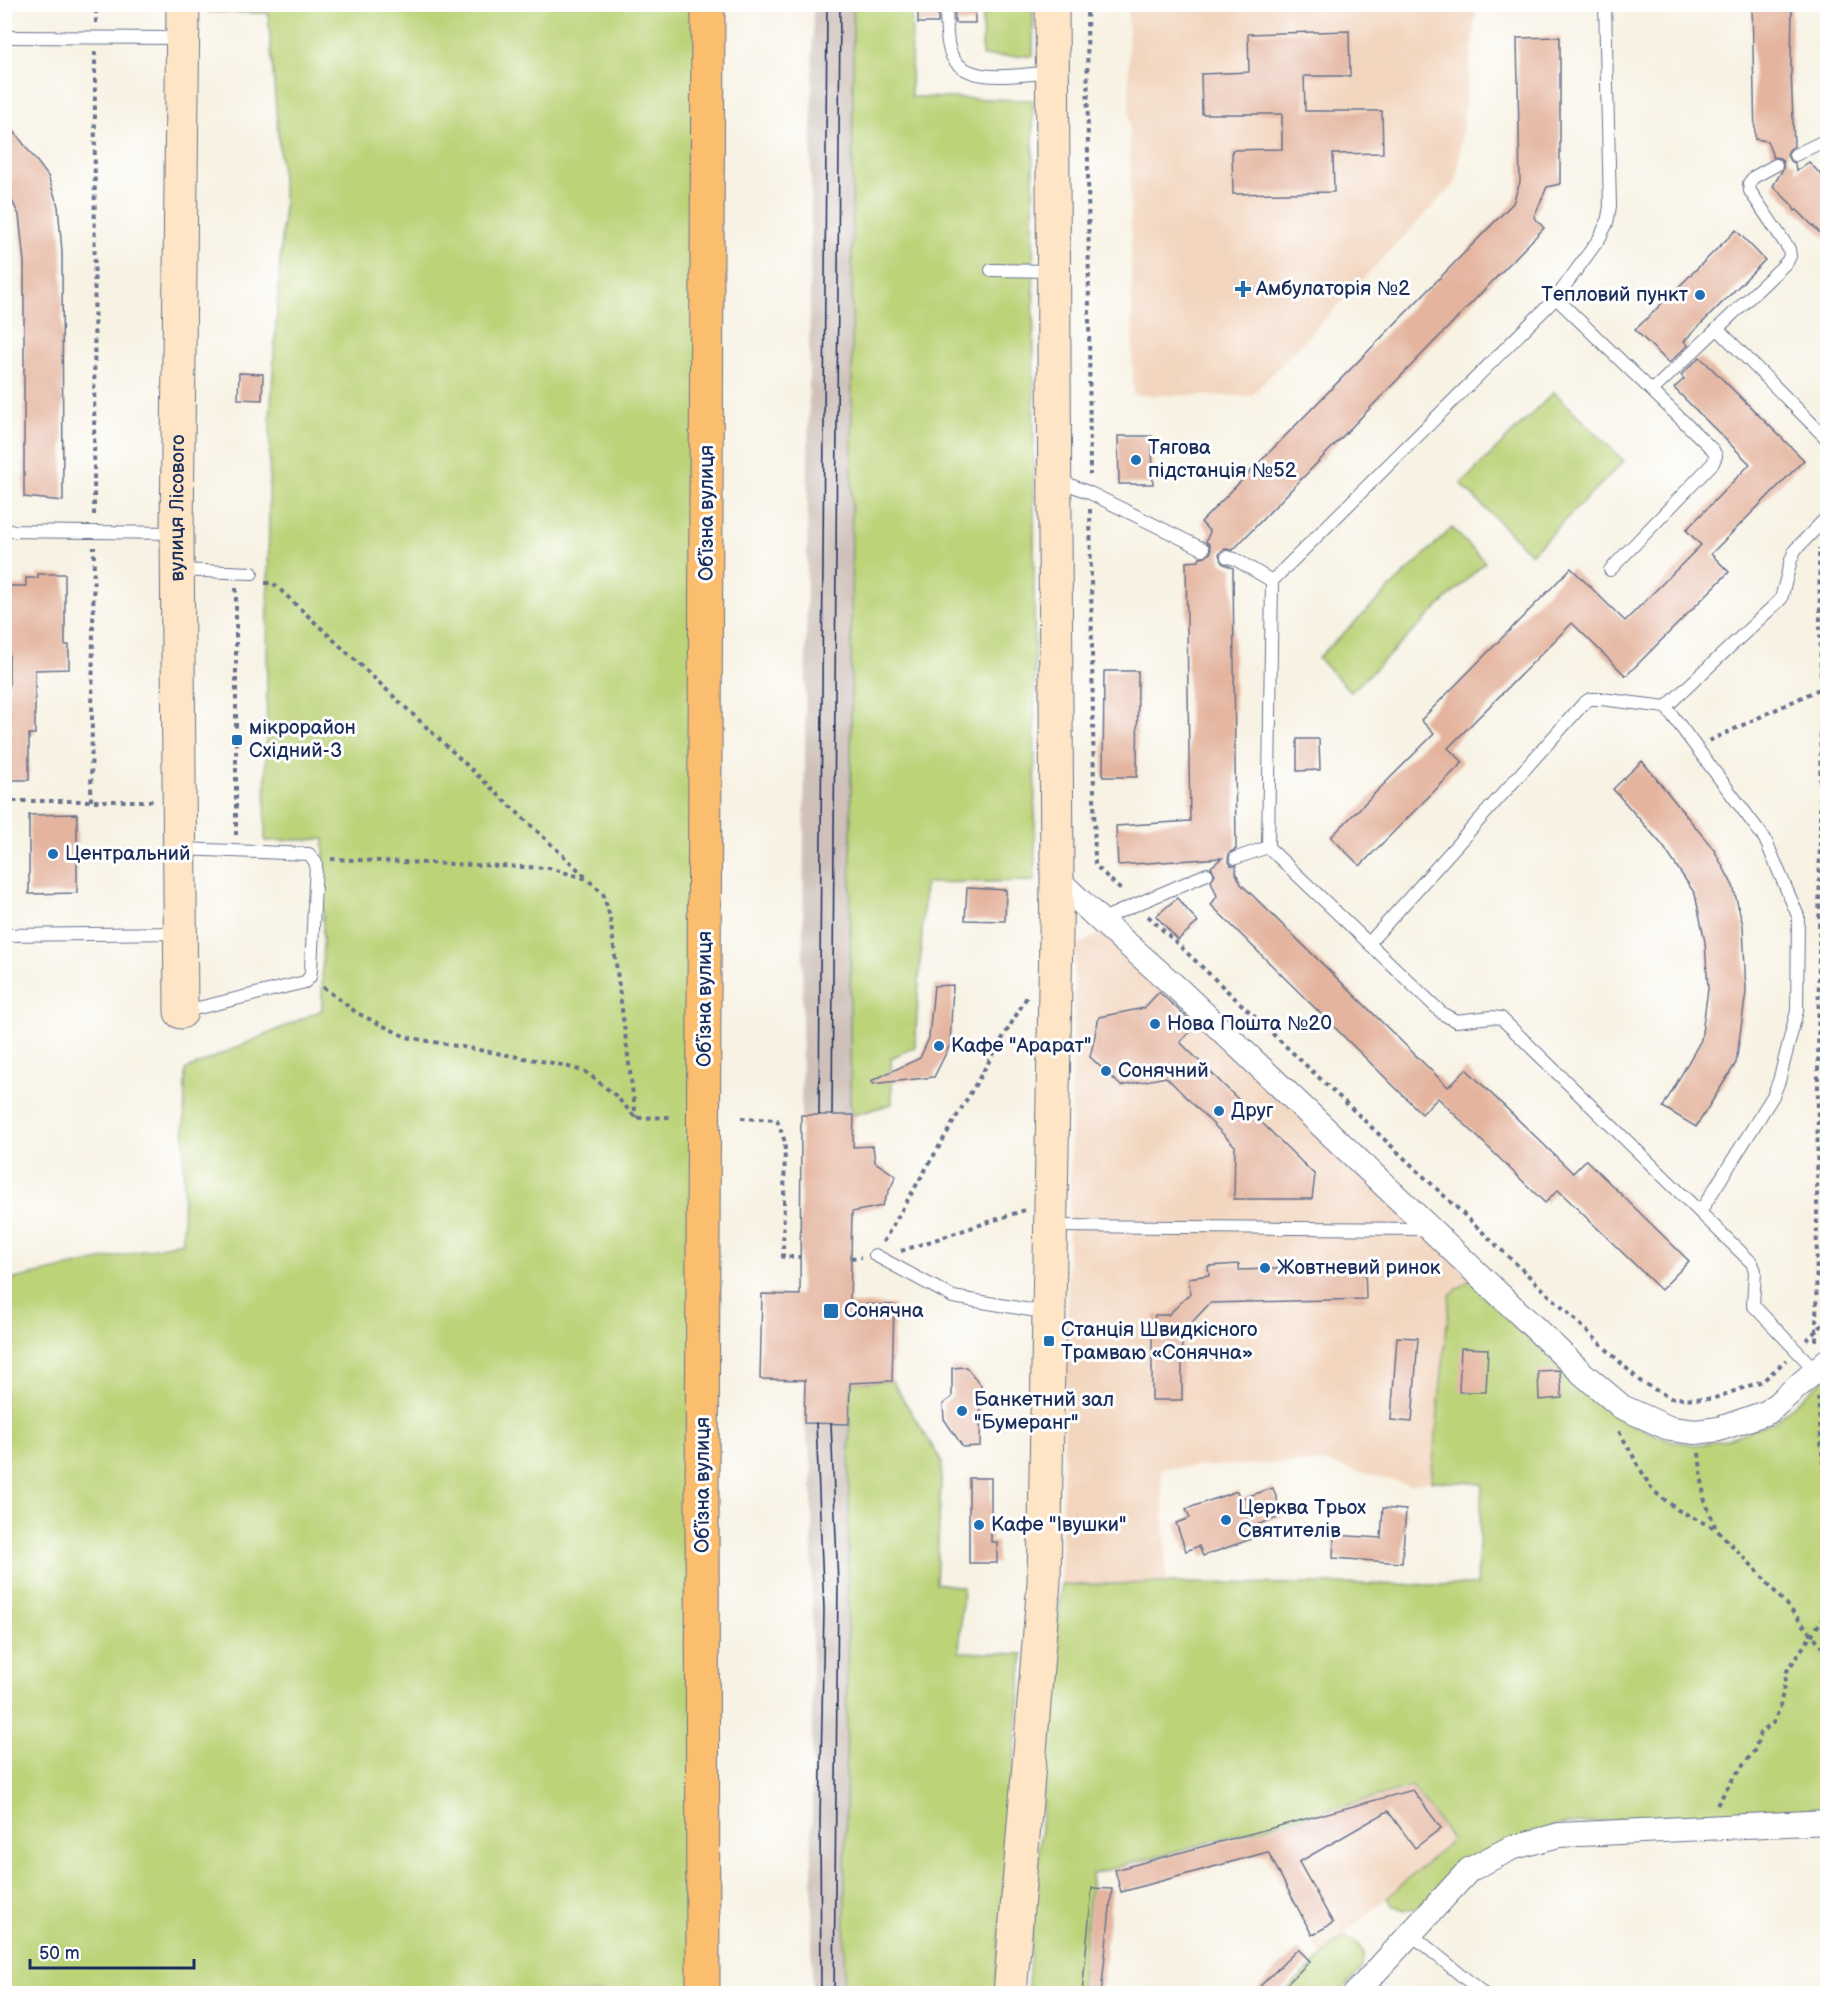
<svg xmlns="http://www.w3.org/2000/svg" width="1832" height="1998" font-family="'Balsamiq Sans',sans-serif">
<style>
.built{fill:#f2d5be}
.industrial{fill:#cfc1ba}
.green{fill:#bcd378;stroke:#6c816b;stroke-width:1.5}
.building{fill:#e4b49e}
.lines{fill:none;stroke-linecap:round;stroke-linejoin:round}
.lane-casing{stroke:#68738d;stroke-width:14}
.street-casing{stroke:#68738d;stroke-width:26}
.secondary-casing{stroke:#68738d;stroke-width:35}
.primary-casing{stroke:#68738d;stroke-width:35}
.path{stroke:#68738d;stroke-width:4;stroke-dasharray:4.5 4.5;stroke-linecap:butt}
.lane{stroke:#fff;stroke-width:12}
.street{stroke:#fff;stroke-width:24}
.secondary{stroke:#fde5c5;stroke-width:33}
.primary{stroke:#fbbd6e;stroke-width:33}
.tram{stroke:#1b2f5e;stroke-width:1.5}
.poi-dot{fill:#1f6fb2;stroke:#fff;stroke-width:2}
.labels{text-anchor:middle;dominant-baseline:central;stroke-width:6;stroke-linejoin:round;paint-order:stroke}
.poi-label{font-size:20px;fill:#1b2f5e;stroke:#fff;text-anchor:start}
.street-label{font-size:20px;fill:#1b2f5e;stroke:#fff}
</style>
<rect width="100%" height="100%" fill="#fff"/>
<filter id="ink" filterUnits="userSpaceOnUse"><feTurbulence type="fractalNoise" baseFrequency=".0167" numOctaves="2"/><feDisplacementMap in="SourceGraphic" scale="12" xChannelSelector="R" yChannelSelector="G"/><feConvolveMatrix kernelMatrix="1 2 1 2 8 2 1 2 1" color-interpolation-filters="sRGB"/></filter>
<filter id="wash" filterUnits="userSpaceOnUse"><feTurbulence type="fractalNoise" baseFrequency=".008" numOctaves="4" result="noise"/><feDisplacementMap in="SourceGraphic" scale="24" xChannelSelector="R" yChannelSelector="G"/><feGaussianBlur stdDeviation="1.35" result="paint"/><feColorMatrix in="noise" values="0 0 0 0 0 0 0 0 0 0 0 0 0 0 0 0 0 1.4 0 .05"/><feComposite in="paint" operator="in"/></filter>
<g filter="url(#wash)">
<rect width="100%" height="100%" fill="#f7f2e3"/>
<g class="built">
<polygon points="1128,5 1477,5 1456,182 1251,396 1133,395"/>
<polygon points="1104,931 1472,1278 1450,1295 1431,1481 1410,1485 1322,1462 1161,1468 1167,1583 1061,1585 1075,947"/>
<polygon points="1413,1787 1452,1840 1321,1956 1251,1831"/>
</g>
<g class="industrial">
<polygon points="853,4 850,1104 854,1115 801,1115 813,5"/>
<polygon points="804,1423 849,1424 844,1993 812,1993 812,1467"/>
</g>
<g class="green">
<polygon points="208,5 708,5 703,1993 5,1993 4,1281 183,1242 185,1070 322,1010 324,839 265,841 270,421 284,203 268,13 209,12"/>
<polygon points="853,5 912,5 911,97 1033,100 1035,881 925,883 915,1047 891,1058 892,1104 854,1115 850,1104"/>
<polygon points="983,5 1033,5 1033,56 982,56"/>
<polygon points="1554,392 1624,461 1531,554 1461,484"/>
<polygon points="1452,528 1485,562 1351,692 1318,658"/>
<polygon points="1472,1278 1576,1384 1616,1417 1668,1440 1696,1445 1724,1440 1775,1421 1827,1376 1827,1812 1726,1812 1558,1825 1463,1862 1417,1909 1405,1910 1392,1905 1387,1898 1452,1840 1413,1787 1092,1874 1080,1993 1027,1994 1061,1585 1167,1583 1477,1585 1482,1483 1431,1481 1450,1295"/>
<polygon points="892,1381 942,1462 936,1583 963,1587 959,1652 1023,1654 995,1993 844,1994 850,1383"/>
<polygon points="1344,1936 1356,1942 1364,1953 1361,1970 1339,1993 1283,1994"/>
</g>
<g id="blocks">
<g class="building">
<rect x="918" y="4" width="20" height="19"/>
<polygon points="954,4 975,4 975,23 955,23"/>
<polygon points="1752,4 1792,4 1791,70 1794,146 1789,150 1787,155 1790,161 1795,163 1796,171 1809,162 1827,181 1827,240 1797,210 1795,211 1792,205 1773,186 1783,169 1783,162 1780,158 1773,157 1767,141 1755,139"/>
<polygon points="1349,31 1350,76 1304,76 1305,111 1382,111 1383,153 1333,154 1334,192 1233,194 1232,150 1282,149 1282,114 1202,114 1201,74 1249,72 1248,34"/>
<polygon points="1560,37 1560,184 1547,187 1534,217 1544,228 1233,550 1224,549 1219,554 1222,563 1233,568 1236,849 1229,853 1228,860 1231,865 1236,866 1236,873 1241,884 1448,1087 1466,1069 1573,1173 1586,1160 1689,1261 1661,1290 1558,1190 1545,1203 1438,1098 1422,1114 1211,905 1217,896 1211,881 1215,874 1211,867 1222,858 1118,865 1116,826 1190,821 1186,562 1199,561 1200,557 1207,556 1211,552 1210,545 1206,541 1210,532 1201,522 1513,203 1520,182 1517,38"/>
<polygon points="4,118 48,176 58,206 62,251 63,501 24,497 24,262 19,215 4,185"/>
<polygon points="1736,230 1765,260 1684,341 1688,345 1669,363 1635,330"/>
<polygon points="1700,357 1804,460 1711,554 1729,572 1626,676 1572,623 1448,748 1463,762 1360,866 1331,837 1434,734 1421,720 1571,568 1625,621 1701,545 1686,530 1750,464 1674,388 1684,379 1681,375"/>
<polygon points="239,373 263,374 262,400 238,399"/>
<polygon points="1118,436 1152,436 1153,484 1119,484"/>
<polygon points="38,574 65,574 65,645 69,645 69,669 35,670 35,734 29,734 29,780 4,780 4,689 9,689 9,614 4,614 4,586 26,586 26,578 38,578"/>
<polygon points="1104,671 1138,671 1137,777 1103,777"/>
<polygon points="1297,739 1319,739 1320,770 1297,771"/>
<polygon points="1642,761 1714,850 1733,886 1743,925 1746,992 1736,1063 1696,1127 1663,1107 1701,1040 1708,989 1705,942 1695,894 1663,846 1613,789"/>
<polygon points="77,814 77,893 29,894 29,815"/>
<polygon points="967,888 1006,890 1005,921 965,920"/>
<polygon points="1177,898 1198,922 1178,940 1156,916"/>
<polygon points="953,985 950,1045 934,1077 872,1084 871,1081 920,1058 929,1038 934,986"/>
<polygon points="1159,992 1196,1026 1180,1042 1315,1175 1312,1199 1234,1199 1235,1146 1166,1077 1121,1086 1090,1057 1099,1017 1144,1008"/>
<polygon points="801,1115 854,1115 853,1147 873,1146 875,1162 896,1176 882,1206 852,1212 850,1304 894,1305 892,1381 850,1383 849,1424 804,1423 805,1380 760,1379 762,1294 800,1295"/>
<polygon points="1239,1264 1239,1270 1365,1266 1366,1299 1210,1303 1182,1333 1182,1400 1152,1400 1152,1333 1155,1315 1168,1315 1190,1294 1189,1278 1209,1275 1208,1266"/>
<polygon points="1397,1337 1418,1338 1412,1422 1391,1420"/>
<polygon points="1461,1348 1488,1349 1486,1392 1459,1392"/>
<polygon points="966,1367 981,1385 980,1446 963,1447 944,1419 943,1404 952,1397 952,1368"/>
<polygon points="1558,1370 1560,1372 1562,1398 1539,1400 1538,1371"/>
<polygon points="969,1478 991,1478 991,1542 997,1542 997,1563 969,1563"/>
<polygon points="1273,1488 1283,1516 1250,1527 1254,1538 1203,1556 1199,1546 1186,1551 1176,1523 1190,1518 1186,1509 1237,1491 1240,1499"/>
<polygon points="1383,1508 1406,1510 1402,1563 1333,1558 1334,1535 1381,1538"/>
<polygon points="1413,1790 1441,1828 1415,1848 1388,1811 1299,1862 1333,1923 1312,1935 1268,1852 1121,1892 1115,1870"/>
<polygon points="1092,1888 1112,1889 1101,1994 1082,1994"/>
<polygon points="1298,1949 1310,1961 1277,1994 1252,1994"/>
</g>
</g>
</g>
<g filter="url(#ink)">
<use href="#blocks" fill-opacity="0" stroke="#68738d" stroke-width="1.5"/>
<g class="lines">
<defs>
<g id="lane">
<path d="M 946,4 C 947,19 945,37 950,51 C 961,88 1024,74 1051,72"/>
<polyline points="1605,4 1610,206 1607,223 1599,239 1556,298 1272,581 1268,847 1443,1014 1456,1021 1491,1017 1501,1018 1752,1263 1755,1271 1753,1305 1816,1371"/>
<polyline points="4,37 181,38"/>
<polyline points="1795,155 1828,139"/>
<polyline points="991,270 1052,271"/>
<polyline points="1556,298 1713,450 1716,456 1713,463 1610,570"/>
<polyline points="1718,329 1828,440"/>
<polyline points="1653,390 1787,262 1790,256 1789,249 1750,191 1749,183 1754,177 1776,165"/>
<polyline points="1056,479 1090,493 1203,549"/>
<polyline points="4,531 176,533"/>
<polyline points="1227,557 1235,559 1272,581"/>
<polyline points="178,570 252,573"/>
<polyline points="1666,707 1765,839 1798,916 1797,1011 1779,1081 1773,1096 1700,1212"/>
<polyline points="181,849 309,854 316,863 311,970 310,977 305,982 182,1012"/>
<polyline points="1236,858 1268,847"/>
<polyline points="1100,920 1207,874"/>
<polyline points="4,935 180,933"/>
<polyline points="1369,943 1584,703 1590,699 1601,699 1666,707 1781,599 1791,560 1795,550 1828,516"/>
<polyline points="1052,1226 1427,1229"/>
<polyline points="875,1255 953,1297 1048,1313"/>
<polyline points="1410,1933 1484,1994"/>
</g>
<g id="street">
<polyline points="1057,879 1100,920 1178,989 1583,1374 1622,1407 1671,1429 1696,1432 1719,1429 1768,1412 1828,1360"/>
<polyline points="1355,1994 1469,1870 1511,1848 1559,1835 1828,1822"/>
</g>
<g id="secondary">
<path id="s1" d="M 181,1012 L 177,533 L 183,4"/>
<polyline points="1010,1994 1044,1582 1057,879 1052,4"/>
</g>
<polyline id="primary" points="703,1994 702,1491 708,4"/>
</defs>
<use href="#lane" class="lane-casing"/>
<use href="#street" class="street-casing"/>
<use href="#secondary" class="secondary-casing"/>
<use href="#primary" class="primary-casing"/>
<g class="path">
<polyline points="1087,4 1090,475"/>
<polyline points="96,23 96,4"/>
<polyline points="1090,509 1095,865 1123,892"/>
<polyline points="94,515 95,52"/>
<polyline points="265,583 273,583 587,878"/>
<polyline points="236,588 236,835"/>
<polyline points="1709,741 1828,685"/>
<polyline points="4,801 155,801"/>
<polyline points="91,801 94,547"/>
<polyline points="331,859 549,868 587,879 603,893 610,917 636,1118"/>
<polyline points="1148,916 1640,1381 1670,1398 1712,1399 1763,1381 1786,1360"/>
<polyline points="323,987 357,1013 406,1037 558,1064 586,1072 615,1095 636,1118 673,1117"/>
<polyline points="741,1118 777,1120 785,1142 783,1257 800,1257"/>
<polyline points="883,1242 1028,995"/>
<polyline points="901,1251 1025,1210"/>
<polyline points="851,1258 861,1257"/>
<polyline points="1806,1340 1828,1320"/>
<polyline points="1816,1341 1821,689 1819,548"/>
<polyline points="1818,1397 1828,1534"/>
<polyline points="1619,1431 1652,1490 1678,1510 1716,1529"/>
<polyline points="1699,1453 1704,1498 1716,1529 1758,1572 1828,1653"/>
<polyline points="1717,1805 1734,1777 1754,1751 1761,1733 1774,1722 1780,1707 1787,1671 1828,1611"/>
</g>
<use href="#lane" class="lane"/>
<use href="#street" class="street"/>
<use href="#secondary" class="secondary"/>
<use href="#primary" class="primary"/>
<g class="tram">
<polyline points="819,1115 827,4"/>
<polyline points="832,1115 840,4"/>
<polyline points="816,1423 824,1609 820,1821 821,1994"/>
<polyline points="831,1424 838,1583 834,1994"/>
</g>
</g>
</g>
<g class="poi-dot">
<path d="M1240 280h6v6h6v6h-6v6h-6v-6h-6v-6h6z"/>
<circle cx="1700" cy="295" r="6"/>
<circle cx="1136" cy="460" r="6"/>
<rect x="231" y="734" width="12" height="12" rx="3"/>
<circle cx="53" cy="854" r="6"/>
<circle cx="1155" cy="1024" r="6"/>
<circle cx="939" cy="1046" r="6"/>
<circle cx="1106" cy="1071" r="6"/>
<circle cx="1219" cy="1111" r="6"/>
<circle cx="1265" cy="1268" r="6"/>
<rect x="823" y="1303" width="16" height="16" rx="3"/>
<rect x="1043" y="1335" width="12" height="12" rx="3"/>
<circle cx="962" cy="1411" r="6"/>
<circle cx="1226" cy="1520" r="6"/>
<circle cx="979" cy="1525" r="6"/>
</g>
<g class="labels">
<g class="poi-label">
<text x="1256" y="289">Амбулаторія №2</text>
<text x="1688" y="295" text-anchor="end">Тепловий пункт</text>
<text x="1148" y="448">Тягова<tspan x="1148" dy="23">підстанція №52</tspan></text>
<text x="249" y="728">мікрорайон<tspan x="249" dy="23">Східний-3</tspan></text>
<text x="65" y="854">Центральний</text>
<text x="1167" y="1024">Нова Пошта №20</text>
<text x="951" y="1046">Кафе "Арарат"</text>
<text x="1118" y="1071">Сонячний</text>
<text x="1231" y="1111">Друг</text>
<text x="1277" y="1268">Жовтневий ринок</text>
<text x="844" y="1311">Сонячна</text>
<text x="1061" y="1330">Станцiя Швидкiсного<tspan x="1061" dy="23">Трамваю «Сонячна»</tspan></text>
<text x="974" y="1400">Банкетний зал<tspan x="974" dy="23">"Бумеранг"</tspan></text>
<text x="1238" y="1508">Церква Трьох<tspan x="1238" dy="23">Святителів</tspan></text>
<text x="991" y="1525">Кафе "Івушки"</text>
</g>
<g class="street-label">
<text stroke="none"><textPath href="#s1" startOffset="504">вулиця Лісового</textPath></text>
<text transform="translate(707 513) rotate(-90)">Обʼїзна вулиця</text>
<text transform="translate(705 999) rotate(-90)">Обʼїзна вулиця</text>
<text transform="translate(703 1485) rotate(-90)">Обʼїзна вулиця</text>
</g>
</g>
<rect width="1832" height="1998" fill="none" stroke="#fff" stroke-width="24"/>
<path d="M30 1959v9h164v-9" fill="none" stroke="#1b2f5e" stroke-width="3"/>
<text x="39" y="1959" font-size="18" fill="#1b2f5e" stroke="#ffffff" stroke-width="4.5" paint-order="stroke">50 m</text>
</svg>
